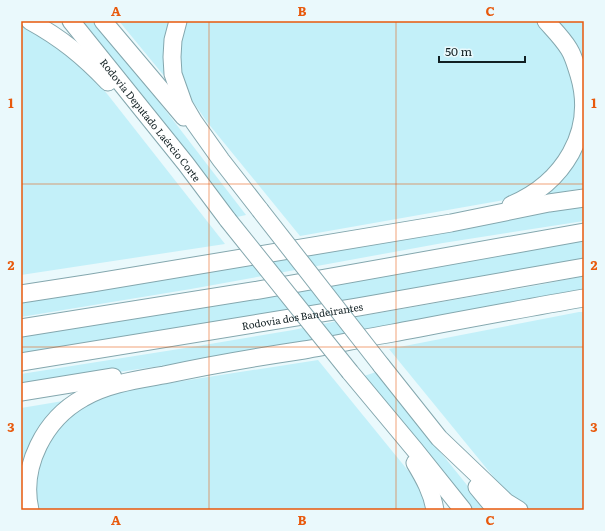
<svg xmlns="http://www.w3.org/2000/svg" width="605" height="531" font-family="Literata,serif">
<style>
.green{fill:#c3f0f9}
.lines{fill:none;stroke-linecap:round;stroke-linejoin:round}
.motorway-casing{stroke:#84a7ae;stroke-width:19}
.motorway{stroke:#fff;stroke-width:17}
.motorway-bridge-casing{stroke:#84a7ae;stroke-width:19;stroke-linecap:butt}
.motorway-bridge{stroke:#fff;stroke-width:17}
.grid{fill:none;stroke:#e8590c;stroke-width:1;stroke-opacity:0.55}
.labels{text-anchor:middle;stroke-width:3;stroke-linejoin:round;paint-order:stroke}
.street-label{font-size:10px;fill:#122023;stroke:#eaf9fc}
.neatline{fill:none;stroke:#e8590c;stroke-width:1.5}
.grid-label{font-size:13px;text-anchor:middle;font-weight:bold;fill:#e8590c}
</style>
<rect width="100%" height="100%" fill="#eaf9fc"/>
<!-- green -->
<g class="green">
<polygon points="80,21 94,21 156,98 246,215 237,217"/>
<polygon points="119,21 172,21 165,77"/>
<polygon points="184,21 537,21 556,39 577,87 575,134 550,174 510,199 300,236 207,122 189,96 177,60"/>
<polygon points="555,21 584,21 584,69"/>
<polygon points="21,22 24,23 80,62 108,95 225,244 21,275"/>
<polygon points="584,137 584,188 546,195 561,180 573,163"/>
<polygon points="584,206 584,221 443,243 191,289 21,317 21,301 438,231"/>
<polygon points="584,239 584,259 454,283 21,355 21,335"/>
<polygon points="584,276 584,292 195,361 21,386 21,374 198,346 293,330 362,316 539,285"/>
<polygon points="579,312 584,312 584,510 527,510 517,504 505,491 389,349"/>
<polygon points="318,360 410,473 422,494 427,510 37,510 34,481 45,446 67,417 100,396 131,389"/>
<polygon points="376,372 487,510 472,510 364,376"/>
<polygon points="63,401 47,419 24,510 21,510 21,408"/>
</g>
<g class="lines">
<defs>
<g id="motorway">
<path d="M30,21c31,17 53,35 78,61"/>
<path id="s1" d="M71,21l115,143 42,56"/>
<polyline points="103,21 184,117"/>
<polyline points="178,21 173,40 172,57 173,74 184,105 194,122 221,160 260,210"/>
<path d="M511,205c52,-22 85,-73 68,-130 -3,-9 -5,-18 -10,-26 -6,-10 -15,-19 -23,-28"/>
<polyline points="21,294 92,283 451,223 549,203 584,198"/>
<polyline points="21,328 259,290 584,232"/>
<path id="s2" d="M21,362l337,-55 226,-40"/>
<polyline points="381,365 439,438 506,502 519,510"/>
<polyline points="350,372 415,450 463,510"/>
<polyline points="21,392 113,377"/>
<path d="M415,463c9,15 17,29 20,47"/>
<polyline points="477,487 496,510"/>
<path d="M30,510c-10,-44 15,-91 53,-112 24,-14 53,-18 81,-23 46,-10 93,-18 140,-25 30,-5 59,-12 89,-17 64,-12 127,-24 191,-35"/>
</g>
</defs>
<!-- motorway casing -->
<use href="#motorway" class="motorway-casing"/>
<!-- motorway -->
<use href="#motorway" class="motorway"/>
<defs>
<g id="motorway-bridge">
<polyline points="260,210 381,365"/>
<polyline points="228,220 350,372"/>
</g>
</defs>
<!-- motorway-bridge casing -->
<use href="#motorway-bridge" class="motorway-bridge-casing"/>
<!-- motorway-bridge -->
<use href="#motorway-bridge" class="motorway-bridge"/>
</g>
<!-- grid -->
<path class="grid" d="M209,21v489M396,21v489M21,184h563M21,347h563"/>
<g class="labels">
<!-- street labels -->
<g class="street-label">
<text dy="4" stroke="none"><textPath href="#s1" startOffset="127">Rodovia Deputado Laércio Corte</textPath></text>
<text dy="4" stroke="none"><textPath href="#s2" startOffset="285">Rodovia dos Bandeirantes</textPath></text>
</g>
</g>
<!-- border -->
<rect width="605" height="531" fill="none" stroke="#eaf9fc" stroke-width="44"/>
<!-- scale -->
<path d="M439 56v6h86v-6" fill="none" stroke="#122023" stroke-width="2"/>
<text x="445" y="56" font-size="12" fill="#122023" stroke="#eaf9fc" stroke-width="3" paint-order="stroke">50 m</text>
<rect x="22" y="22" width="561" height="487" class="neatline"/>
<g class="grid-label">
<text x="116" y="16">A</text>
<text x="302" y="16">B</text>
<text x="490" y="16">C</text>
<text x="11" y="108">1</text>
<text x="594" y="108">1</text>
<text x="11" y="270">2</text>
<text x="594" y="270">2</text>
<text x="11" y="432">3</text>
<text x="594" y="432">3</text>
<text x="116" y="525">A</text>
<text x="302" y="525">B</text>
<text x="490" y="525">C</text>
</g>
</svg>
